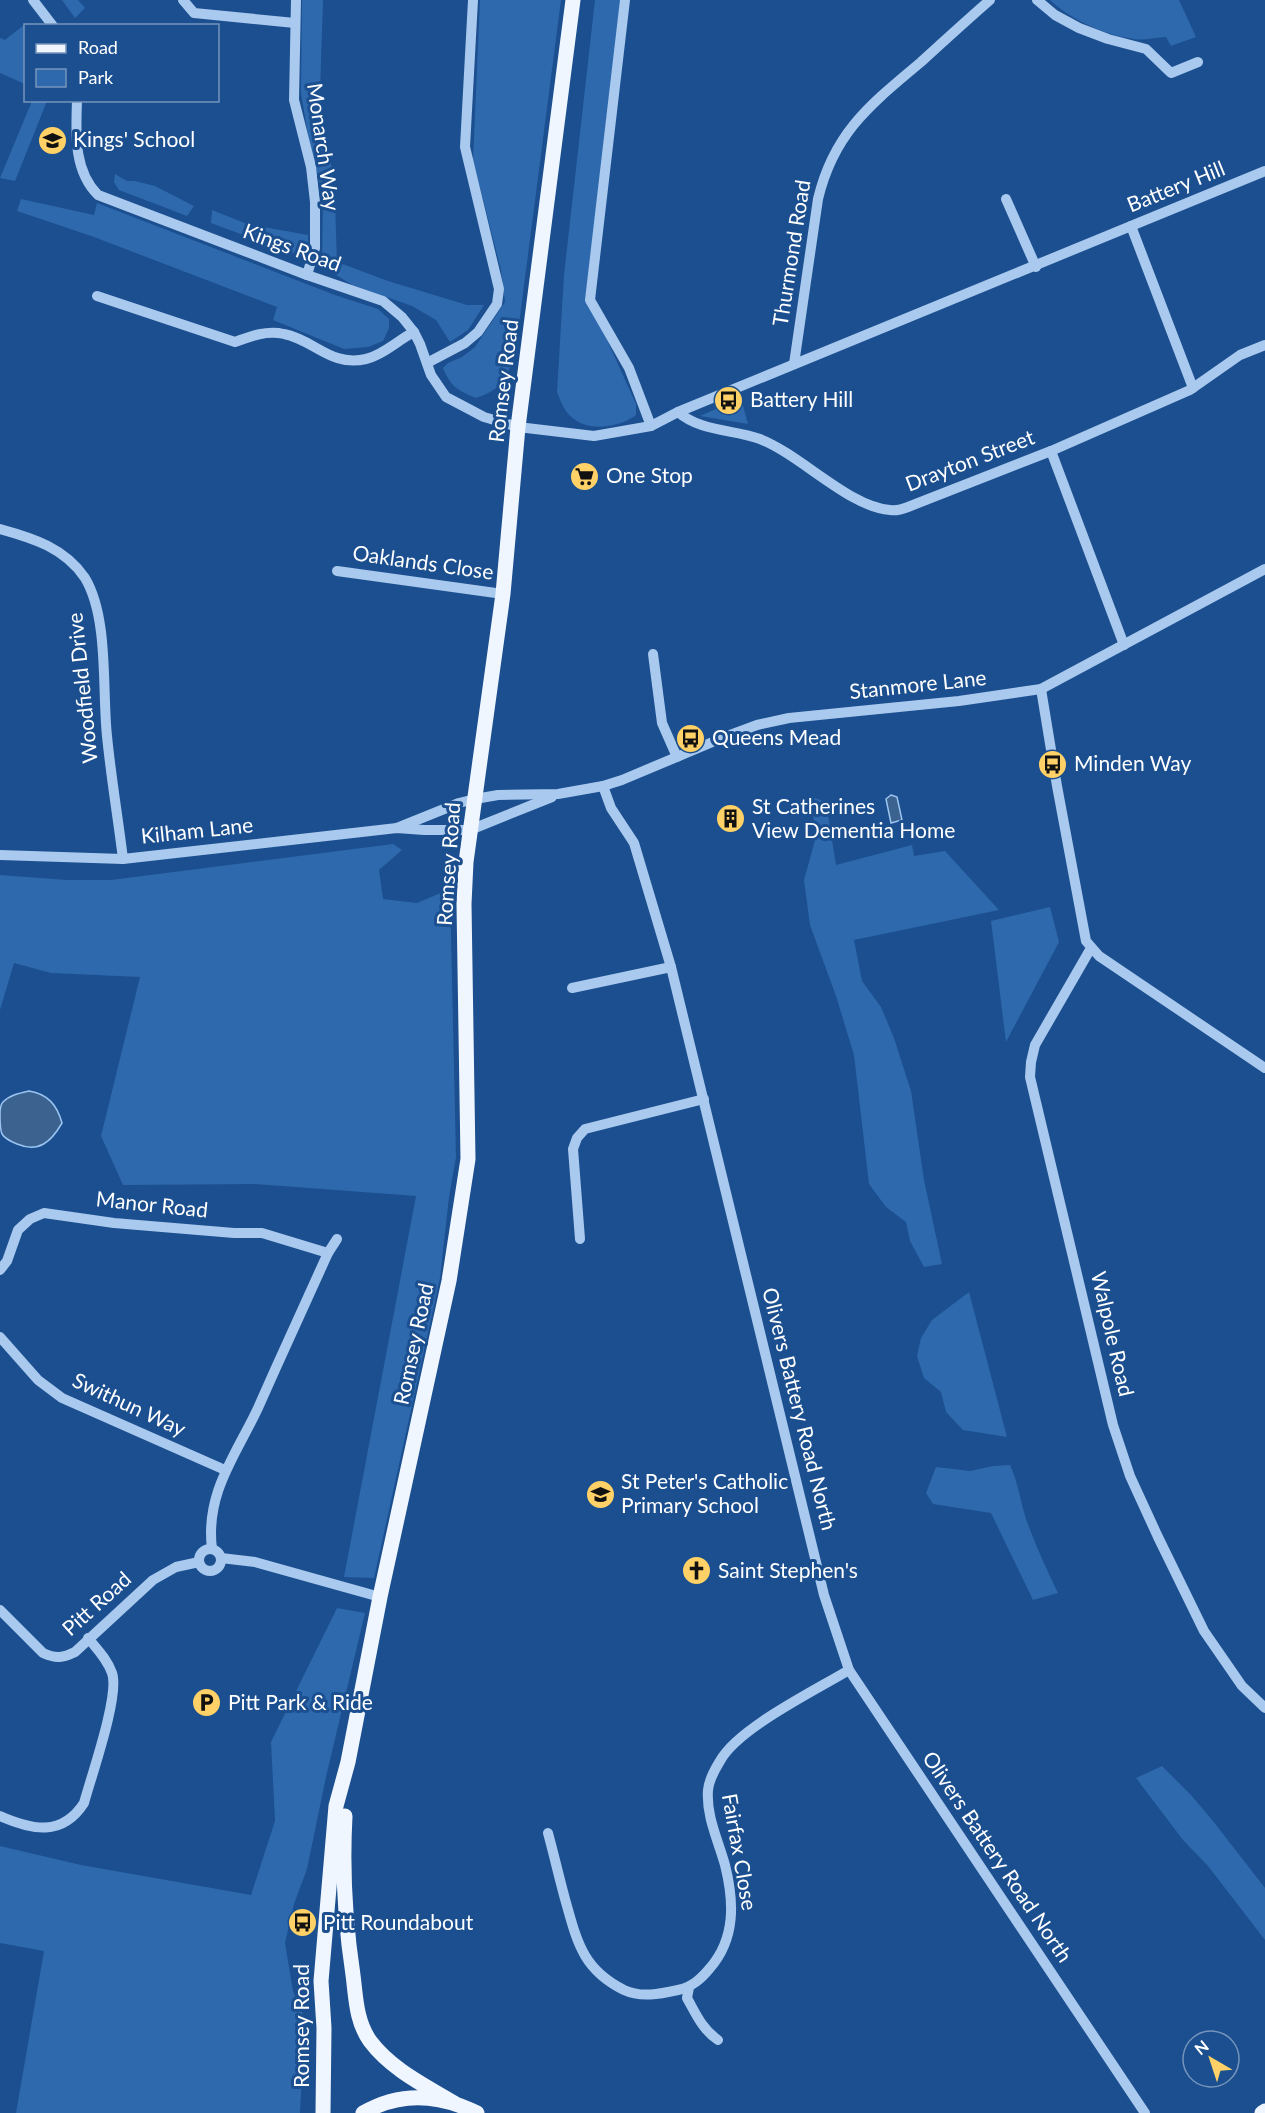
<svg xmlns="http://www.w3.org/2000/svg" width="1265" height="2113" font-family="Lato,sans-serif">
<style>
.green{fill:#2e69ad}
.water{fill:#3c6290;stroke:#9cc4f0;stroke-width:1.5}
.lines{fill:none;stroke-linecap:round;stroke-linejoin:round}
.minor{stroke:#a9c9ee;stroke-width:10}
.major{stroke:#f0f6ff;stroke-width:15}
.labels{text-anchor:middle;stroke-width:6;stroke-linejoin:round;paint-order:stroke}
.poi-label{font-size:21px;fill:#fff;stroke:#1b4f8f;text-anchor:start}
.street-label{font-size:21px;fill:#fff;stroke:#1b4f8f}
</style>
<rect width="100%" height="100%" fill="#1b4f8f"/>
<!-- green -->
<g class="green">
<polygon points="62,0 78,0 85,8 75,18"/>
<polygon points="302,0 323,0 319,124 334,174 337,262 388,281 467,305 484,305 468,330 450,342 436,320 412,306 352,285 322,266 323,195 310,147 301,93"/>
<path d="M480,0h81l-43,332c-7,32 -6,55 -42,66 -19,-8 -25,-11 -33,-30l5,-5 14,-6 13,-10 30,-45 -4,-32 -28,-110z"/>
<path d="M595,0h32l-34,309 43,95v11c-15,12 -46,17 -62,4 -10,-7 -13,-17 -17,-27l7,-117z"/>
<path d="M1050,0h129l17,37 -25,9 -5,-9c-10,0 -22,4 -32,2 -29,-4 -63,-19 -84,-39z"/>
<polygon points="25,24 32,25 26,26 25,84 0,73 0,38 5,40"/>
<polygon points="32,101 59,101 47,101 15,181 0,178"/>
<polygon points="115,174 127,181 135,181 155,186 194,206 187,216 119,190 114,182"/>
<polygon points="21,199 94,215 97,203 335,295 378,309 389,319 389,328 383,341 368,347 344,349 273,320 277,307 94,237 17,211"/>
<polygon points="212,210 247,224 308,235 308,242 300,251 292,253 211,223"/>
<polygon points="741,398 748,424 700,416"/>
<polygon points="815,798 826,802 836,865 912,845 914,856 945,851 999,910 854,940 862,981 881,1007 894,1038 911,1091 924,1180 942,1264 924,1267 910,1241 906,1222 886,1207 869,1184 854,1055 836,996 810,925 804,880 817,833 811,808"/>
<polygon points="393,844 402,850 379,870 383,899 417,903 450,889 456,1157 449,1197 440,1278 374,1578 344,1577 416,1196 255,1184 123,1185 101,1136 140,977 51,973 14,963 0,1010 0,875 67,880 111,880"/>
<polygon points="1050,907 1059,942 1006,1042 991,921"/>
<polygon points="969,1292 1007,1437 963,1430 946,1412 941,1392 924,1378 917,1356 921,1338 932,1320"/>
<path d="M1010,1465c8,17 10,35 16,54 9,25 20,49 32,74l-25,7 -42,-87 -58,-9 -7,-11 10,-26 34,4 23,-5z"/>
<polygon points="337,1608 365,1613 326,1777 307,1869 294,1904 285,1943 293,1991 305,2019 300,2113 16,2113 44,1951 0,1943 0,1846 81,1865 251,1895 275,1821 271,1742"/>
<polygon points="1162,1766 1191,1795 1213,1821 1265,1888 1265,1940 1208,1866 1183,1840 1136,1778"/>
</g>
<!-- water -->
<g class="water">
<polygon points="891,795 897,797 902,820 891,823 886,799"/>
<path d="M29,1091c19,3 28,14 33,32 -11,19 -23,30 -45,21 -5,-2 -12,-5 -15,-10 -2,-5 -2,-13 -2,-19 0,-5 0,-10 3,-13 7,-7 17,-9 26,-11z"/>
</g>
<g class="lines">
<!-- minor -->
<g class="minor">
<polyline points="33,0 53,26"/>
<polyline points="183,0 194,13 295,23"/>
<polyline points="296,0 294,100 311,167 315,202 315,248 307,275"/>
<polyline points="625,0 590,300 629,368 651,426"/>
<polyline points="1037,0 1055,15 1079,28 1108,39 1146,49 1171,73 1198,62"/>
<path d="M77,100c-1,33 -4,70 21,95l209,80 76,26 19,16 12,15 6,12 11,31 15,22 38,20 34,10 76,9 57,-10 27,-14 587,-241"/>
<polyline points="1006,199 1036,267"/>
<polyline points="1131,226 1193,388"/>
<path d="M97,296l138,46c16,-6 32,-12 49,-8 31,6 46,33 82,25 17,-4 32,-19 48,-27"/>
<polyline points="427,363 465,343 478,332 497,304 499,289 465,147 473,0"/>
<path d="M794,364l24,-165c16,-67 53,-95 103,-137 23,-21 46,-42 69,-62"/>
<path d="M678,412c23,20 54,17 82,27 41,16 89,68 130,71 6,1 13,-1 18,-3l143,-56 139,-61 50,-35 25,-10"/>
<polyline points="1051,451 1124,645"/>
<path d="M0,529c33,9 65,19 85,49 24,40 17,112 22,158 4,41 11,82 16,123"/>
<polyline points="337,571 503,594"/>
<polyline points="653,654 662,723 677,757"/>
<polyline points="1041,689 1057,786 1086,941 1099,956 1265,1068"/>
<polyline points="603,786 611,808 634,843 671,967 824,1595 849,1670 1145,2113"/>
<polyline points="397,828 459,803 475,799 498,795 558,794 603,786 622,780 722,738 757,725 789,718 959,701 1041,689 1265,569"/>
<polyline points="0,855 123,859 397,828 424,830 470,830 552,797"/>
<polyline points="1091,948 1035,1045 1031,1062 1030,1077 1113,1425 1130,1476 1158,1537 1204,1631 1242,1686 1265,1708"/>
<polyline points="572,988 671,967"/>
<polyline points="580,1239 573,1149 577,1138 585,1129 704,1099"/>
<polyline points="0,1270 7,1261 18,1230 30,1219 44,1213 114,1223 234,1233 262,1233 328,1253"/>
<polyline points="0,1337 38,1380 62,1398 225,1470"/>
<circle cx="210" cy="1560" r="11"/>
<path d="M212,1549c-7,-56 24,-94 46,-141 23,-52 47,-104 70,-155l9,-14"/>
<polyline points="221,1558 255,1562 380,1597"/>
<path d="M0,1610l43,43c13,6 20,5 32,-1l78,-72 23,-13 23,-5"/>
<path d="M0,1816c32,14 62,21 84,-13 7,-26 36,-108 28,-130 -5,-14 -15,-24 -24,-35"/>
<path d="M548,1833c6,22 11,44 17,66 12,42 17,70 59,91 17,8 36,4 54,0 14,-3 23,-11 32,-22 26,-30 24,-67 15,-103 -7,-25 -19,-49 -17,-75 1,-10 7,-21 12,-29 18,-33 96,-71 129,-91"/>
<path d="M689,1987l-2,11c9,16 15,31 31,42"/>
</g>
<!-- major -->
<g class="major">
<path d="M345,1816c-3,54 0,106 8,159 3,23 3,46 17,66 21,28 54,44 84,62"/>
<polyline points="323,2113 324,2028 321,1981 336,1806 348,1762 380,1597 449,1281 468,1159 464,904 466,862 503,594 518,427 573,0"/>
<path d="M363,2113c38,-22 76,-19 114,0"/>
<polyline points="1262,2113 1265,2111"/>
</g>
</g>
<!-- icons -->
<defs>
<symbol id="school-disc" viewBox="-11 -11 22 22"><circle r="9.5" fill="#ffd166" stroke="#1b4f8f"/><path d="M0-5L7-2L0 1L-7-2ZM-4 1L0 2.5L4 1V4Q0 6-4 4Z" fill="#111"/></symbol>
<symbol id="bus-disc" viewBox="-11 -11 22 22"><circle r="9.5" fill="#ffd166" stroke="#1b4f8f"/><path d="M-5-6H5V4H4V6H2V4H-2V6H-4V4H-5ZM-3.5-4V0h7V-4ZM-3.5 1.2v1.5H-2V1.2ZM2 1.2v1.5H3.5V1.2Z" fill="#111"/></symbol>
<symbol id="supermarket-disc" viewBox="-11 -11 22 22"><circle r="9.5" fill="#ffd166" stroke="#1b4f8f"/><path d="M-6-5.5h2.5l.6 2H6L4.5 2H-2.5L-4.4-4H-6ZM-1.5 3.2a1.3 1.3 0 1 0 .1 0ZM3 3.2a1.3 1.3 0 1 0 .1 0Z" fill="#111"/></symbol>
<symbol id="building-disc" viewBox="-11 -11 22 22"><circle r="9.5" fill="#ffd166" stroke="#1b4f8f"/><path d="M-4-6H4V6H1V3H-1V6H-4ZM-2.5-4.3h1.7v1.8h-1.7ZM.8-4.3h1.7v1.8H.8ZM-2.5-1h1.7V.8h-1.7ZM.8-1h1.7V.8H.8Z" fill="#111"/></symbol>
<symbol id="church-disc" viewBox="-11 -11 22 22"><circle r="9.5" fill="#ffd166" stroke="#1b4f8f"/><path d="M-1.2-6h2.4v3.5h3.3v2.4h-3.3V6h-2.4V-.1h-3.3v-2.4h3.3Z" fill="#111"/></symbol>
<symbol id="parking-disc" viewBox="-11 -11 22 22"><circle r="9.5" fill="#ffd166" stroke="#1b4f8f"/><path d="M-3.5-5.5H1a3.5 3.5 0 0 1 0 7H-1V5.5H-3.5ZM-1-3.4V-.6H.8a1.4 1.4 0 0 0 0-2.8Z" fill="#111"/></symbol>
</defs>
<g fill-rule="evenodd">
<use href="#school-disc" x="36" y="124" width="33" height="33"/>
<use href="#bus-disc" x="712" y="384" width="33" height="33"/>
<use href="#supermarket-disc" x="568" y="460" width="33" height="33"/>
<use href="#bus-disc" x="674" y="722" width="33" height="33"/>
<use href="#bus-disc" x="1036" y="748" width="33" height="33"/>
<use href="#building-disc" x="714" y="802" width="33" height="33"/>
<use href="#school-disc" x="584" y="1478" width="33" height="33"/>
<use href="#church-disc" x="680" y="1554" width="33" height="33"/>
<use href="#parking-disc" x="190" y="1686" width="33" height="33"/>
<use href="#bus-disc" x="286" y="1906" width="33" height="33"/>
</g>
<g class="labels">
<!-- poi labels -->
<g class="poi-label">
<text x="73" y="147">Kings' School</text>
<text x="750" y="407">Battery Hill</text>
<text x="606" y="483">One Stop</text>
<text x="712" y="745">Queens Mead</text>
<text x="1074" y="771">Minden Way</text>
<text x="752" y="814">St Catherines<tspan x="752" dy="24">View Dementia Home</tspan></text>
<text x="621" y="1489">St Peter's Catholic<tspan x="621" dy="24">Primary School</tspan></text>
<text x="718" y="1578">Saint Stephen's</text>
<text x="228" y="1710">Pitt Park &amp; Ride</text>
<text x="323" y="1930">Pitt Roundabout</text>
</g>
<!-- street labels -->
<g class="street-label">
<text transform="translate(323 147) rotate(82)" y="7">Monarch Way</text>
<text transform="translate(1176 187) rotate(-22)" y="7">Battery Hill</text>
<text transform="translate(292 248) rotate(20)" y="7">Kings Road</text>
<text transform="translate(792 253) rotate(-81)" y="7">Thurmond Road</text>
<text transform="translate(504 381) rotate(-83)" y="7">Romsey Road</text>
<text transform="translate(970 461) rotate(-21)" y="7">Drayton Street</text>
<text transform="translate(423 563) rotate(8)" y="7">Oaklands Close</text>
<text transform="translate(918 685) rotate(-6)" y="7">Stanmore Lane</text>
<text transform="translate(83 688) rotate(-96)" y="7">Woodfield Drive</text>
<text transform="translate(197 831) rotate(-6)" y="7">Kilham Lane</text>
<text transform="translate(449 864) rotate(-86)" y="7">Romsey Road</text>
<text transform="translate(152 1205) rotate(6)" y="7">Manor Road</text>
<text transform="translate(1112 1334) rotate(77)" y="7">Walpole Road</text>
<text transform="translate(414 1344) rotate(-78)" y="7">Romsey Road</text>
<text transform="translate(129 1405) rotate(25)" y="7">Swithun Way</text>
<text transform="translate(799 1409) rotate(76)" y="7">Olivers Battery Road North</text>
<text transform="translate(97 1604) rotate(-42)" y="7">Pitt Road</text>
<text transform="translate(739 1852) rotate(80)" y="7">Fairfax Close</text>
<text transform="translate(997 1857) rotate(56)" y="7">Olivers Battery Road North</text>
<text transform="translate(302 2026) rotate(-90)" y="7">Romsey Road</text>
</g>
</g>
<!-- legend -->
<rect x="24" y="24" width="195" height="78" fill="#1b4f8f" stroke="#7695bc" stroke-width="1.5"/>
<rect x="36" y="44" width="30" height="9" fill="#f0f6ff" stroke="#7695bc" stroke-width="1.5"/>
<text x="78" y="54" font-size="18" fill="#ffffff">Road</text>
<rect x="36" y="69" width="30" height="18" fill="#2e69ad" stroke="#7695bc" stroke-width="1.5"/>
<text x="78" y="84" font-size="18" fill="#ffffff">Park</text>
<!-- north arrow -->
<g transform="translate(1211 2059) rotate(321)"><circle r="28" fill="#1b4f8f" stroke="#7695bc" stroke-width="1.5"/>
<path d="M0-4.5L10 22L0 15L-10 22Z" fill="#ffd166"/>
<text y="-9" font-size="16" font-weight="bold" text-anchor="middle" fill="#ffffff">N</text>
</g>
</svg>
